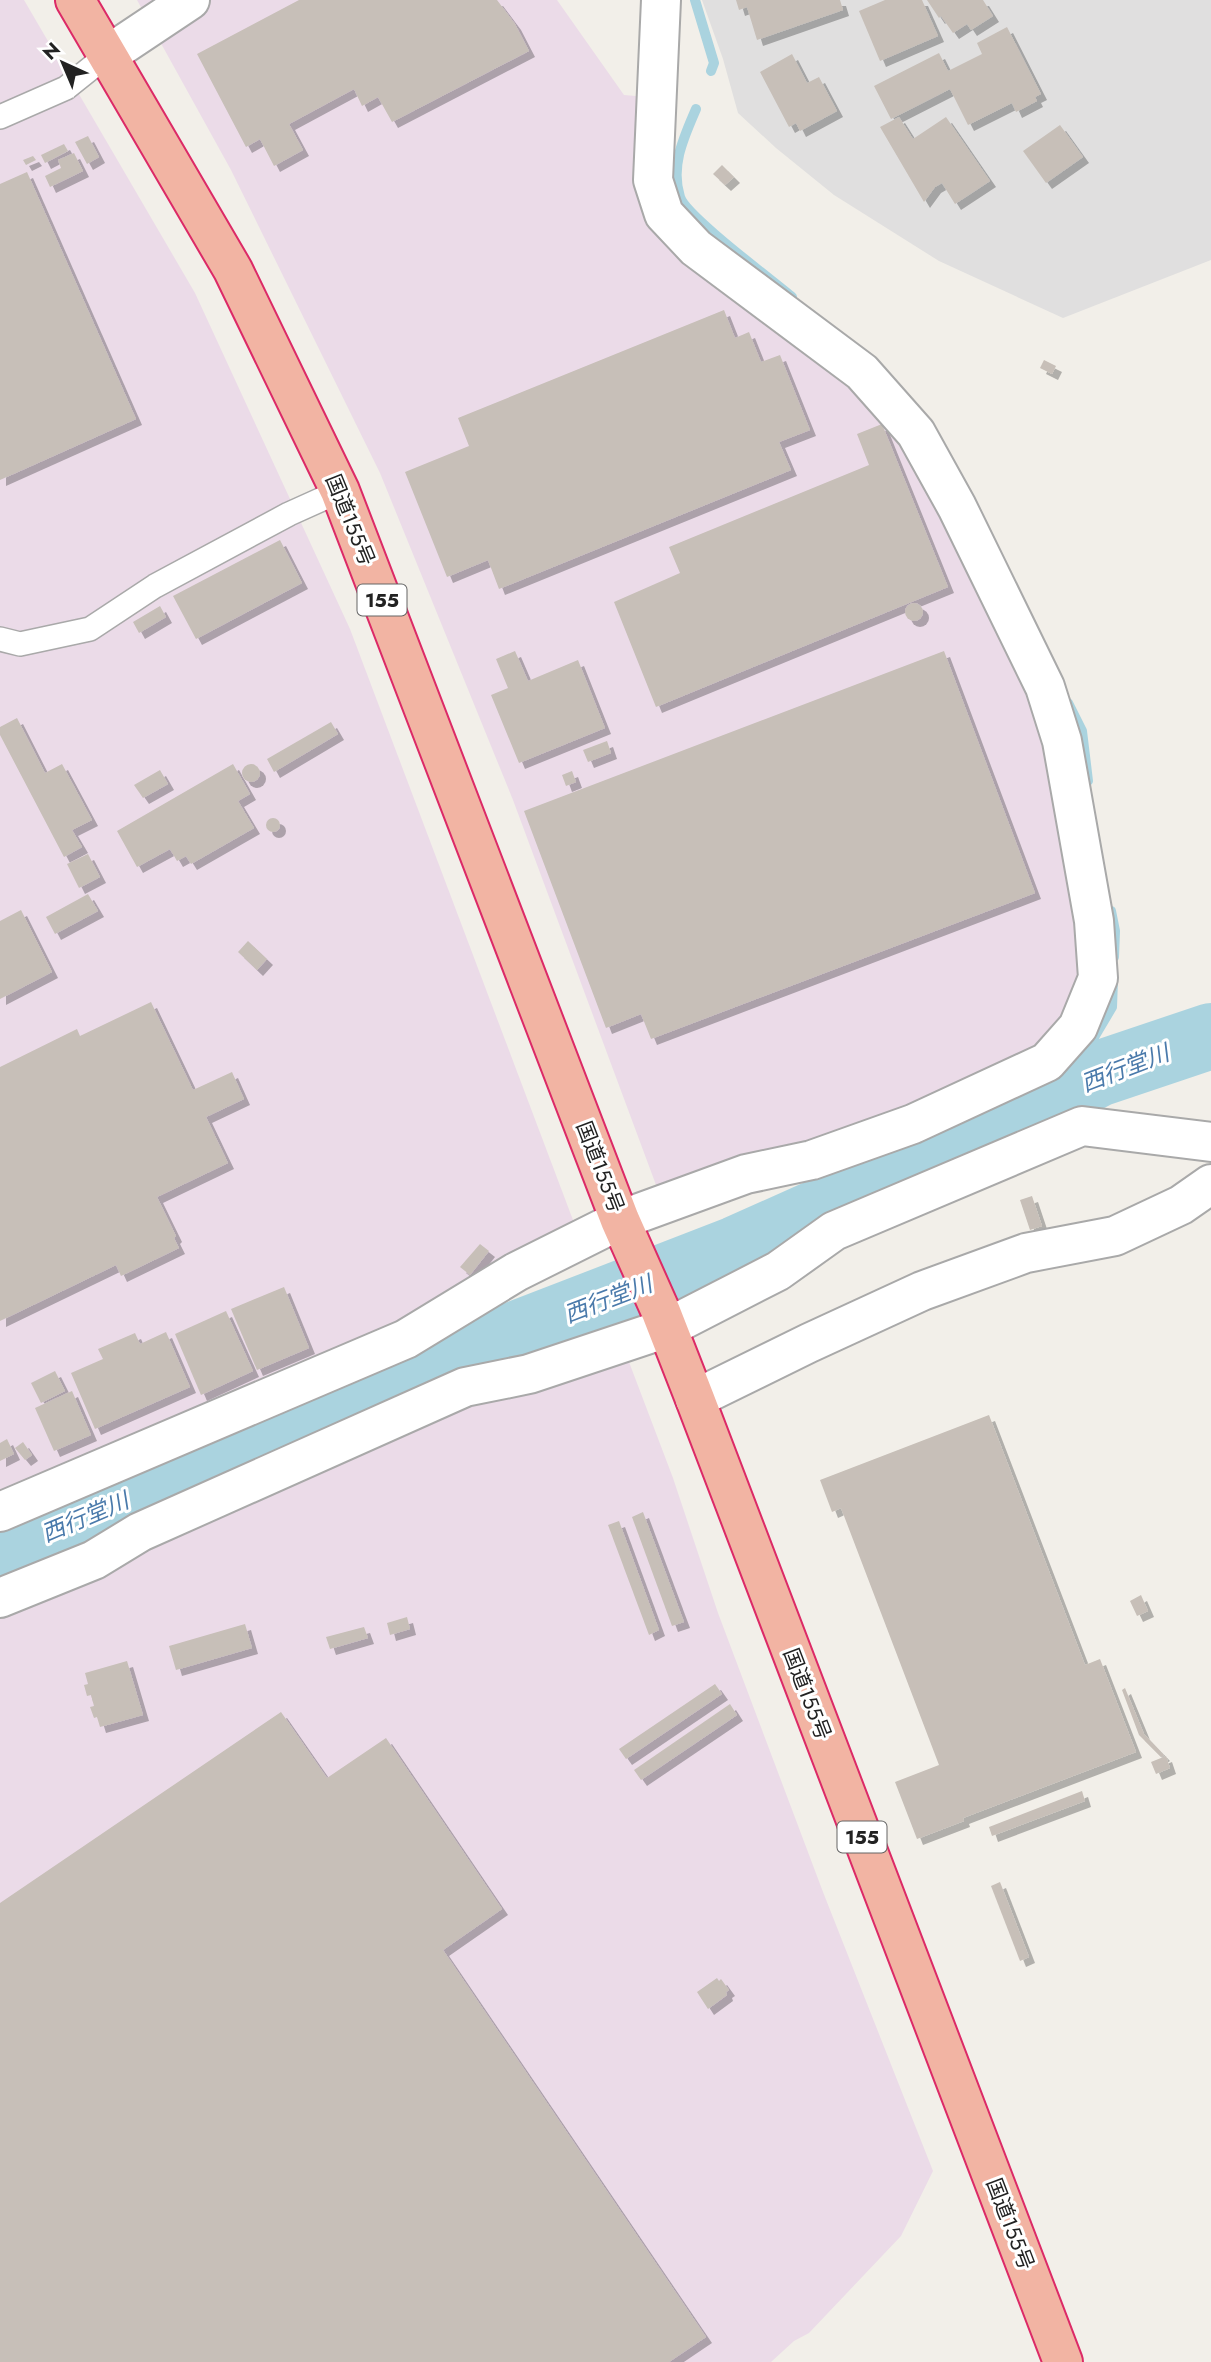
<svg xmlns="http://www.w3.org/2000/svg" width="1211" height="2362" font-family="Jost,'Noto Sans JP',sans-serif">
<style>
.residential{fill:#e0dfdf}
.industrial{fill:#ebdbe8}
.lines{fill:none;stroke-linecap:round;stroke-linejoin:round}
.stream{stroke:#aad3df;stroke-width:10}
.river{stroke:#aad3df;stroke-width:66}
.building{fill:#c7bfb8;filter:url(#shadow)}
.service-casing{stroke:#a9a9a9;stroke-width:26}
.minor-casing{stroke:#a9a9a9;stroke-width:42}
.trunk-casing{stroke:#dc2a67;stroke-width:42}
.service{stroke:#fff;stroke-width:23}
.minor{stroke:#fff;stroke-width:38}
.trunk{stroke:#f2b4a3;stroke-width:38}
.labels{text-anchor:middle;stroke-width:6;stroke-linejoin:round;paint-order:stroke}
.shield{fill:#fff;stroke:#646464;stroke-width:2}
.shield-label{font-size:19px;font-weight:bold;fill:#222}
.street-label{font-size:21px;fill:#222;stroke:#fff}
.water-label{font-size:23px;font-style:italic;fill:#4a7aab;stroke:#fff}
</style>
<defs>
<filter id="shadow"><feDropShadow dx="6" dy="6" stdDeviation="0" flood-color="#0004"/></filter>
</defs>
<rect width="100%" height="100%" fill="#f2efe9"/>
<!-- residential -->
<polygon class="residential" points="702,0 1211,0 1211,260 1063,318 939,261 834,195 776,148 738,113 723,59"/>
<!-- industrial -->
<g class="industrial">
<polygon points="0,0 24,0 195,293 350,629 576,1228 500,1276 0,1506"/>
<polygon points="137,0 557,0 624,95 647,97 647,187 894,420 1054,742 1089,973 1039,1058 910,1119 659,1193 513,800 380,473 231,170"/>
<polygon points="623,1359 629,1362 673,1478 718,1613 823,1892 933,2171 901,2236 809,2333 794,2341 771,2362 0,2362 0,1610 149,1540 493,1393"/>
</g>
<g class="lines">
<!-- stream -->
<g class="stream">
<polyline points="695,0 714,63 711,71"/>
<path d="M696,109c-12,28 -26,57 -16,88 6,19 92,83 112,100"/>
<polyline points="1068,703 1082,731 1088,781"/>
<polyline points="1111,911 1115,931 1114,957"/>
<polyline points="1061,1093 1112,1007 1113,980"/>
</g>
<!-- river -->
<polyline class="river" points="0,1554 161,1481 326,1415 457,1357 736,1249 924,1165 1098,1074 1211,1036"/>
</g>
<!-- building -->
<g class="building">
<polygon points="299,0 497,0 515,24 529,51 392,122 378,97 362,106 354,89 289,124 303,150 274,166 260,139 246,147 197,54"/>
<polygon points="736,0 840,0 843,10 757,40 747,7 739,10"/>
<polygon points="885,0 922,0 938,36 880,61 859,11"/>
<polygon points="927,0 983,0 993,16 971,30 967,24 953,33 941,16 939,18"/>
<polygon points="1007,27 1041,94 1035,97 1037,101 1016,112 1012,103 968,125 950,89 891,119 874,86 939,53 948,71 982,54 977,43"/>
<polygon points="792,54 807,83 819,77 837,111 800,131 796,123 789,127 760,72"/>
<polygon points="899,117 913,139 946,117 990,181 955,204 942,183 935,187 924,202 880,127"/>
<polygon points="1060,125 1083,157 1046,183 1023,151"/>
<polygon points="88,136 99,157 87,164 75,142"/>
<polygon points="64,144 68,151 45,163 41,155"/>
<polygon points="74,153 83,171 50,187 45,176 61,168 58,160"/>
<polygon points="33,156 36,160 26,165 23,160"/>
<polygon points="722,165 734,177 725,185 713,174"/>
<polygon points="27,172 136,419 0,480 0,184"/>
<polygon points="724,310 735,338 749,332 761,362 780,355 810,430 779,442 791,470 499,589 488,560 447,577 405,472 469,446 458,418"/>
<polygon points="1044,360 1056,366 1052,374 1040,368"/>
<polygon points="882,424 948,587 656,707 614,602 680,573 669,547 869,465 857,434"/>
<polygon points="280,540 302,583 196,639 173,596"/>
<circle cx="914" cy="612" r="9"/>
<polygon points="160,606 166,617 139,633 133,622"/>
<polygon points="515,651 528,681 578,660 605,728 519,763 491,695 508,688 496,659"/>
<polygon points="944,651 1035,893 651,1039 641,1014 606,1028 524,811"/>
<polygon points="17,718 45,773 62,764 92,820 72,830 82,847 64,857 0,735 0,727"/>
<polygon points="331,722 338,734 274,772 267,759"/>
<polygon points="607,741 611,753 588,762 583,750"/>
<circle cx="251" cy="773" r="9"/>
<polygon points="233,764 250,794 238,801 254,828 191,864 186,856 177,861 170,849 137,867 117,831"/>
<polygon points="160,770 168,784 143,798 134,785"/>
<polygon points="572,771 576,782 566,786 562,775"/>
<circle cx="273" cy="825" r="7"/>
<polygon points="88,854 100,877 79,888 67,864"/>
<polygon points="88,894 98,911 55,934 46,917"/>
<polygon points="21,910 52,972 0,999 0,921"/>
<polygon points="248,941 267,959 257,970 238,952"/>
<polygon points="151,1002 193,1090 232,1072 244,1099 206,1117 228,1163 157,1197 176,1236 174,1238 179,1248 121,1276 116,1265 0,1321 0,1067 77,1029 80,1036"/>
<polygon points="1032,1196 1042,1226 1030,1230 1020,1200"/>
<polygon points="480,1244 489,1251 470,1275 460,1267"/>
<polygon points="284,1287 309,1348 257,1370 231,1309"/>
<polygon points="226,1311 253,1371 201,1395 175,1334"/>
<polygon points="166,1332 190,1387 95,1429 71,1373 103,1359 98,1349 135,1333 140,1344"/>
<polygon points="55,1371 65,1391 41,1403 31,1383"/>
<polygon points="72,1391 91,1435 54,1451 35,1408"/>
<polygon points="989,1415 1085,1665 1100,1659 1136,1752 963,1818 964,1821 917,1839 895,1782 939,1765 841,1508 832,1512 820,1480"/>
<polygon points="7,1439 14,1454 0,1461 0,1443"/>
<polygon points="23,1442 32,1455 25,1460 15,1448"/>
<polygon points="643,1512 684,1622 672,1626 632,1517"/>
<polygon points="619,1521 659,1630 649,1635 608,1525"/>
<polygon points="1141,1595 1148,1611 1137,1616 1130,1601"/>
<polygon points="407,1617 410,1629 390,1635 387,1623"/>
<polygon points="245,1624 252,1648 176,1670 169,1646"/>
<polygon points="364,1627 368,1638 330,1649 326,1637"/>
<polygon points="127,1661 143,1715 100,1727 97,1717 94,1718 90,1707 94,1706 91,1695 87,1696 84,1685 88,1684 85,1673"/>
<polygon points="715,1684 722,1694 626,1759 619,1749"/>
<polygon points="1125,1688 1144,1734 1164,1755 1161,1757 1139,1735 1122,1690"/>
<polygon points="730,1704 737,1715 641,1780 634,1770"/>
<polygon points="281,1712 327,1778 386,1738 502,1909 443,1950 706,2337 669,2362 0,2362 0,1903"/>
<polygon points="1166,1756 1170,1768 1156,1774 1151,1762"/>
<polygon points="1082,1791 1085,1801 992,1836 989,1827"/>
<polygon points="1000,1882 1029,1957 1020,1961 991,1886"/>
<polygon points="717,1978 719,1981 721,1979 729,1990 726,1992 727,1995 708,2009 697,1992"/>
</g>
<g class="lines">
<defs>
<g id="service">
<polyline points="0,117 66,88 106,56"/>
<polyline points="0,639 20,644 90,629 155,586 289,514 340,491"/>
</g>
<g id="minor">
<polyline points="106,56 190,0"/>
<polyline points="695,1399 809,1343 922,1291 1026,1253 1115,1236 1181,1205 1211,1184"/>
<polyline points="0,1512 406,1339 516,1272 620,1220 746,1174 812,1160 913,1124 1047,1062 1078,1027 1098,978 1094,921 1062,741 1045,687 957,507 916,433 862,372 696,248 664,214 653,180 661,0"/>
<polyline points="0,1598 94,1560 140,1532 465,1387 529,1374 667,1328 778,1271 834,1231 1082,1126 1211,1142"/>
</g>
<polyline id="trunk" points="75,0 233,270 340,491 620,1220 661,1312 695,1399 1063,2362"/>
</defs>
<!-- service casing -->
<use href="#service" class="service-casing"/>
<!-- minor casing -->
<use href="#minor" class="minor-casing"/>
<!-- trunk casing -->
<use href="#trunk" class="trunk-casing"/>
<!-- service -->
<use href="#service" class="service"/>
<!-- minor -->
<use href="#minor" class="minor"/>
<!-- trunk -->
<use href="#trunk" class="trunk"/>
</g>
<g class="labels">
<!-- shield labels -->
<g class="shield">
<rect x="357.5" y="584.5" width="49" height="31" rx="5"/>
<rect x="837.5" y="1821.5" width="49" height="31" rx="5"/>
</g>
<g class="shield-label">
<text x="382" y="607">155</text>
<text x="862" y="1844">155</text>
</g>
<!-- street labels -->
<g class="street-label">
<text transform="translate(350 520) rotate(68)" y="7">国道155号</text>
<text transform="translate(600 1167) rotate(69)" y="7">国道155号</text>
<text transform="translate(807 1694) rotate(69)" y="7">国道155号</text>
<text transform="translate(1010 2224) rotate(69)" y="7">国道155号</text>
</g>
<!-- water labels -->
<g class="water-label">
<text transform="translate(1125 1068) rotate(-21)" y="8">西行堂川</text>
<text transform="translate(608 1299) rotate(-21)" y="8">西行堂川</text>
<text transform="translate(85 1517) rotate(-23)" y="8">西行堂川</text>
</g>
</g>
<!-- north arrow -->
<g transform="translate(63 63) rotate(316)" stroke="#ffffff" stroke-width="5" paint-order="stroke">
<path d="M0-5L12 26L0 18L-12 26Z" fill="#222222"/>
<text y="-10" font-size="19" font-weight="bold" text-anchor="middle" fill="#222222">N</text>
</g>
</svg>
